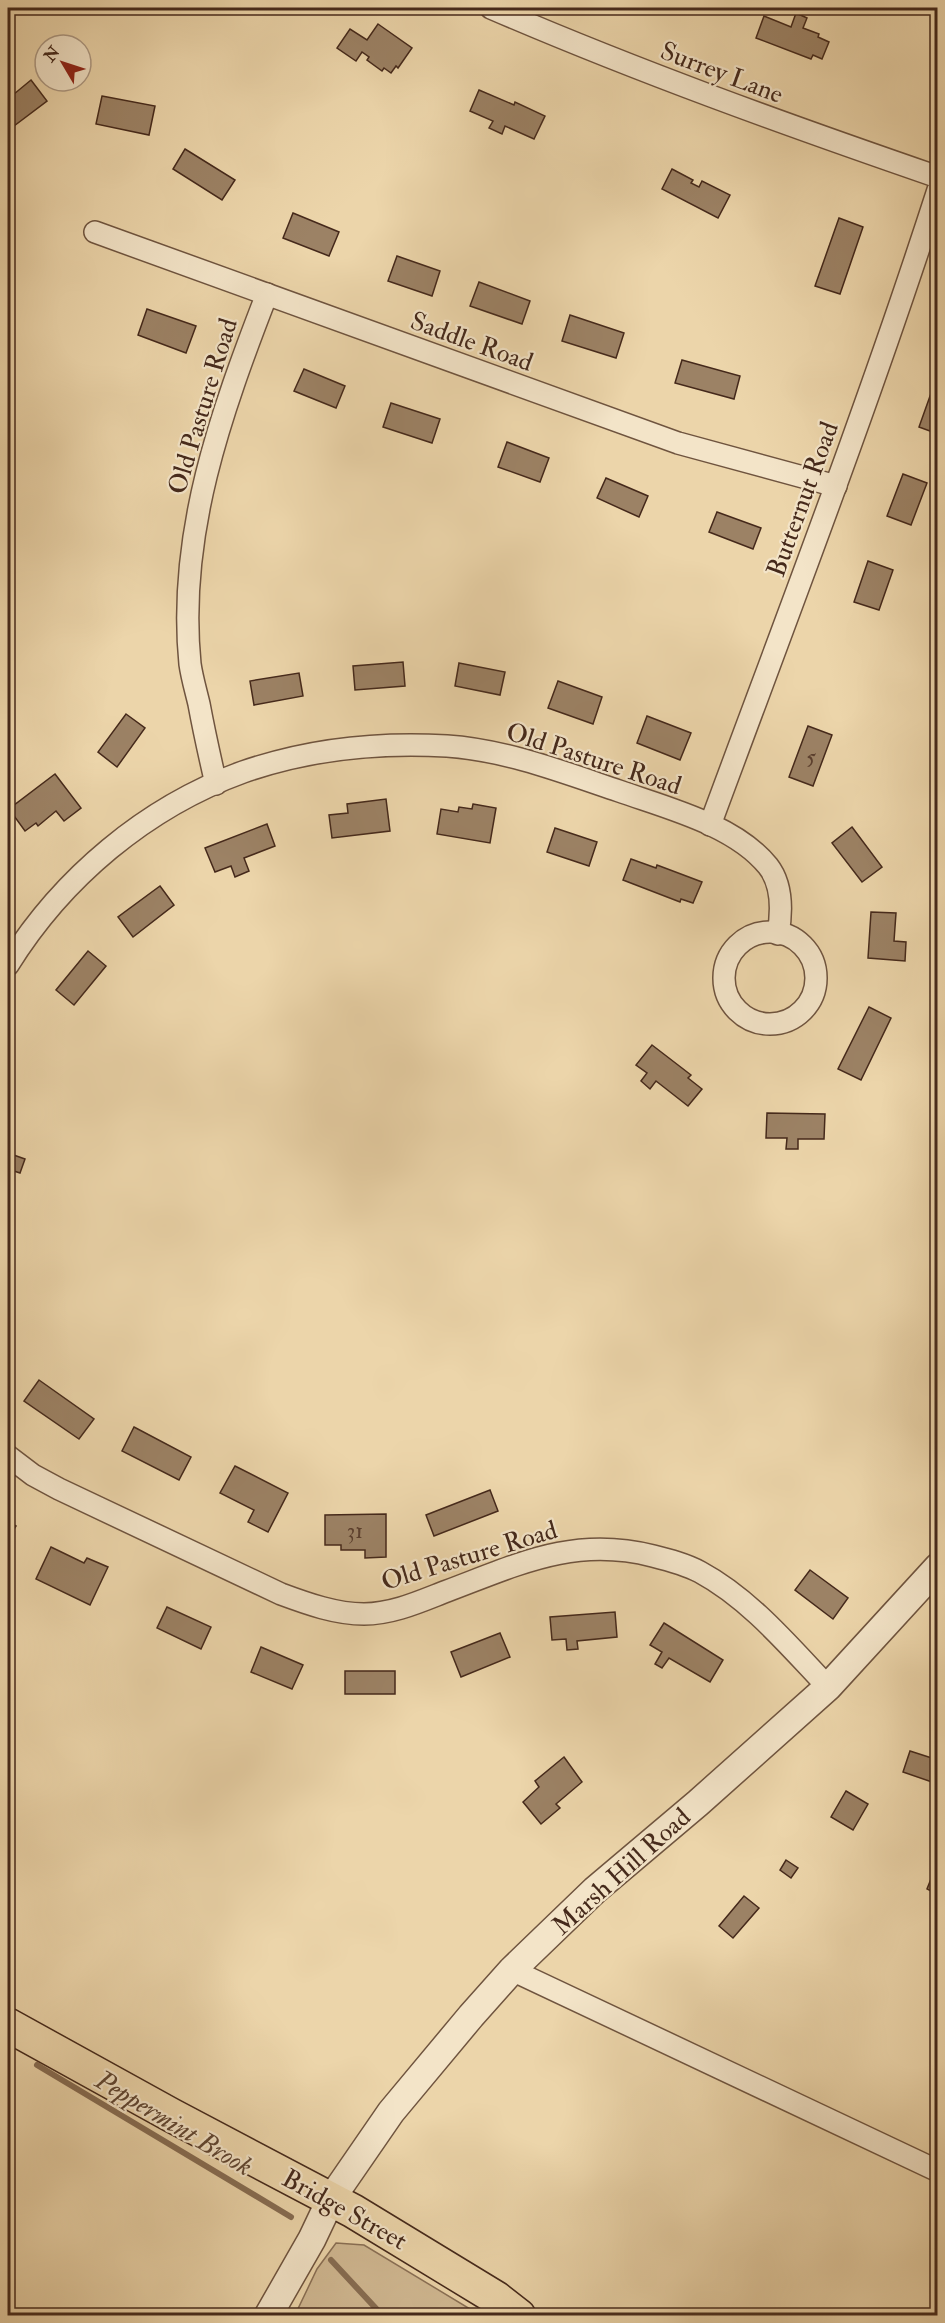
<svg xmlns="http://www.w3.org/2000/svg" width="945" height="2323" font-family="'IM FELL Double Pica',serif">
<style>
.green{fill:#d0b892;stroke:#8a7056;stroke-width:1.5}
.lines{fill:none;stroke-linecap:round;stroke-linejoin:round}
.stream{stroke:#876d53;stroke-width:6}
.building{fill:#9c8265;stroke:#45291b;stroke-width:1.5}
.minor-casing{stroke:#6f543f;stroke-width:24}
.tertiary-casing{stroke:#6f543f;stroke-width:30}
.primary-casing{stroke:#45291b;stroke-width:36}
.minor{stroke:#f3e4c8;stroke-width:21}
.tertiary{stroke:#f3e4c8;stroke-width:27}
.primary{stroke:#ecd5aa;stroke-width:33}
.labels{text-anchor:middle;stroke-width:4.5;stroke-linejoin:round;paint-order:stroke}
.number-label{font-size:22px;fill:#5b3f2e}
.street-label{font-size:26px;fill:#45291b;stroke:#f3e4c8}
.water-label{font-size:27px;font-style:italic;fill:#604632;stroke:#f3e4c8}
</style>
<rect width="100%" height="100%" fill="#ecd5aa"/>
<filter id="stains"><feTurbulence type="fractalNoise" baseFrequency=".00333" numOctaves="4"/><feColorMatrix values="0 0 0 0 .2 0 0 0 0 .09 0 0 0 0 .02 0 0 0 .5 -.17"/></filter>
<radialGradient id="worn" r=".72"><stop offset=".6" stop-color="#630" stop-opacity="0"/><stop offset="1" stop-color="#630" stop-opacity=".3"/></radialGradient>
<!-- green -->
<polygon class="green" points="336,2243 364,2245 480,2315 295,2315 317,2269"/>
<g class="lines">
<!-- stream -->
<g class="stream">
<polyline points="37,2065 291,2217"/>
<polyline points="331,2260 383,2316"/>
</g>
</g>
<!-- building -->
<g class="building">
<polygon points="796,13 807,18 803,28 819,34 818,37 829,42 822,59 813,55 811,59 756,38 764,16 791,27"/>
<polygon points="378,24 412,48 398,68 396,66 391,73 384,68 382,71 367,60 369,57 362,52 356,61 337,48 350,29 367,40"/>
<polygon points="31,80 47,101 10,129 8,126 8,99"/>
<polygon points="479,90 514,105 515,102 545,116 534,139 505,126 502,134 489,128 493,121 470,111"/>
<polygon points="102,96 155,106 149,135 96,124"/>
<polygon points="185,149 235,180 222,200 173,169"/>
<polygon points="672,169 693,180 691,183 699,187 702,181 730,195 718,218 662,189"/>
<polygon points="293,213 339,232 329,256 283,238"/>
<polygon points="839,218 863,227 840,294 815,286"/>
<polygon points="397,256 440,271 432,296 388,281"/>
<polygon points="479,282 530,301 522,324 470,306"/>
<polygon points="147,309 196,326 186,353 138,335"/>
<polygon points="570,315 624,333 616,358 562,341"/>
<polygon points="682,360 740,376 734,399 675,383"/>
<polygon points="304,369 345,386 336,408 294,391"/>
<polygon points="934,385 938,386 938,434 919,427"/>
<polygon points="391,403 440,419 432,443 383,427"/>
<polygon points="507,442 549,458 540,482 498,467"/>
<polygon points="903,474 927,483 911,525 887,516"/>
<polygon points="606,478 648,496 639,517 597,498"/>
<polygon points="717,512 761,528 753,549 709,532"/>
<polygon points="868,561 893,570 879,610 854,602"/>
<polygon points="403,662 405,686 355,690 353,666"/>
<polygon points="459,663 505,672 500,695 455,686"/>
<polygon points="299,673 303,696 254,705 250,681"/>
<polygon points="558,681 602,697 593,724 548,708"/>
<polygon points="126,714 145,728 117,767 98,752"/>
<polygon points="647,716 691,733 680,760 637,743"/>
<polygon points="808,726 832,735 813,786 789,777"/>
<polygon points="55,774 81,808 64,821 56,811 38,826 36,823 25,831 9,809"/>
<polygon points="386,799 390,831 332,838 329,815 348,813 347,804"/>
<polygon points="473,804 496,808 490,843 437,834 441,809 458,812 459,807 472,809"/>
<polygon points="267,824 275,846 244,858 249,871 235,877 231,866 215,872 205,848"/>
<polygon points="852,827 882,867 862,882 832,843"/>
<polygon points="555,828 597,842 589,866 547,852"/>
<polygon points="631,859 656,868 657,865 702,882 693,903 681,899 680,902 623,880"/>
<polygon points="160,886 174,905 133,937 118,917"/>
<polygon points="871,912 896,913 894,941 906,942 905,961 868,958"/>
<polygon points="88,951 106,966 74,1005 56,990"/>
<polygon points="869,1007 891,1018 861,1080 838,1069"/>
<polygon points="652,1045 691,1075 688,1078 702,1089 688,1106 656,1081 650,1089 641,1081 647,1073 636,1065"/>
<polygon points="767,1113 825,1114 824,1139 798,1139 798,1149 786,1149 787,1138 766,1138"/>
<polygon points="8,1153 25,1159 20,1173 11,1170 8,1180"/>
<polygon points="39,1380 94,1419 79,1439 24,1401"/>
<polygon points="134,1427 191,1457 179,1480 122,1451"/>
<polygon points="235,1466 288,1493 268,1532 248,1522 254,1510 220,1493"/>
<polygon points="490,1490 498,1511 434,1536 426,1515"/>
<polygon points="386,1514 386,1557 365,1558 365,1550 341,1550 341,1545 325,1545 325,1515"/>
<polygon points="8,1521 16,1526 8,1539"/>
<polygon points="51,1547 84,1563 87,1558 108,1567 90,1605 36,1579"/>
<polygon points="810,1570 848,1598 833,1619 795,1590"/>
<polygon points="167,1607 211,1627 201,1649 157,1628"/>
<polygon points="615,1612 617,1637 577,1641 578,1649 567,1650 566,1639 552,1640 550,1617"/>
<polygon points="664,1623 723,1660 710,1682 669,1658 662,1668 655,1664 662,1652 650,1645"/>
<polygon points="500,1633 510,1657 461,1677 451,1652"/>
<polygon points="261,1647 303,1665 292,1689 251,1672"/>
<rect x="345" y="1671" width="50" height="23"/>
<polygon points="910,1751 938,1760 932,1782 903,1772"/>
<polygon points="564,1757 582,1782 556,1804 560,1808 541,1824 523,1802 539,1787 535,1781"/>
<polygon points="846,1791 868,1804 853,1830 831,1817"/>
<polygon points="786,1860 798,1868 791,1878 780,1870"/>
<polygon points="931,1879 938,1882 937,1894 927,1889"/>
<polygon points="744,1896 759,1908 733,1938 719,1926"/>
</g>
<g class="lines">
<defs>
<g id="minor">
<path d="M491,8c146,63 296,117 447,169"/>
<polyline points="95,232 678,443 836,486"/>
<path d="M216,784c-6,-26 -12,-53 -17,-80 -3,-13 -7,-26 -9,-40 -13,-130 31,-251 77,-370"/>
<path d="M710,825c78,-211 159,-421 228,-635"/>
<circle cx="770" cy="978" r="46"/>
<path d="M8,965c54,-87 138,-158 235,-193 66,-23 135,-30 204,-26 59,4 116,26 172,45 48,17 116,34 149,75 15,19 14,45 10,68"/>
<path d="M8,1456l25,19 26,14 222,105c27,10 55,20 83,20 29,0 57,-13 83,-23 72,-27 127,-55 206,-35 16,4 32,8 47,16 50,27 89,74 128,115"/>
<polyline points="512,1970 938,2171"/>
</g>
<polyline id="tertiary" points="268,2316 312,2239 331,2199 391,2112 471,2016 512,1970 595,1890 698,1803 828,1687 938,1567"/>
<polyline id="primary" points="8,2025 171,2115 353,2211 496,2298 519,2316"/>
</defs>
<!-- minor casing -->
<use href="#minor" class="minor-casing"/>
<!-- tertiary casing -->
<use href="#tertiary" class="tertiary-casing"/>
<!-- primary casing -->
<use href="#primary" class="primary-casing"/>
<!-- minor -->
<use href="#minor" class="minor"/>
<!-- tertiary -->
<use href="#tertiary" class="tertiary"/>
<!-- primary -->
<use href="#primary" class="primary"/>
</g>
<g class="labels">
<!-- number labels -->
<g class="number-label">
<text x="811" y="764">5</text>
<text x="355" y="1538">31</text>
</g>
<!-- street labels -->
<g class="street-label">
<text transform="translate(722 72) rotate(21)" y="9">Surrey Lane</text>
<text transform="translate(472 341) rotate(20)" y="9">Saddle Road</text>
<text transform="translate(202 406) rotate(-73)" y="9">Old Pasture Road</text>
<text transform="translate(802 499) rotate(-70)" y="9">Butternut Road</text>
<text transform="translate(594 758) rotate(18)" y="9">Old Pasture Road</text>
<text transform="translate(469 1555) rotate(-17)" y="9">Old Pasture Road</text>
<text transform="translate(621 1871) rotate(-42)" y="9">Marsh Hill Road</text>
<text transform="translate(345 2209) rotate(29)" y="9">Bridge Street</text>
</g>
<!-- water labels -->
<g class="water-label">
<text transform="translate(174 2123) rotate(31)" y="9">Peppermint Brook</text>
</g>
</g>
<!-- margin -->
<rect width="945" height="2323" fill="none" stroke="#ecd5aa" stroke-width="30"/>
<rect x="9" y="9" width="927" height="2305" fill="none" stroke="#45291b" stroke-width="3"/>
<rect x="15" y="15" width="915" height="2293" fill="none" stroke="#45291b" stroke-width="1.5"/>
<!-- north arrow -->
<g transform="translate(63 63) rotate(309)"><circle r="28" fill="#f3e4c8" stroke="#ad9983" stroke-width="1.5"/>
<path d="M0-4.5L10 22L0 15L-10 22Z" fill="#8f2418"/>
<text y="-9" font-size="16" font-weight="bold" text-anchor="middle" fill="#45291b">N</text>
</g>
<rect width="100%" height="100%" filter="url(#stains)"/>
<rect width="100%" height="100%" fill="url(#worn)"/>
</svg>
